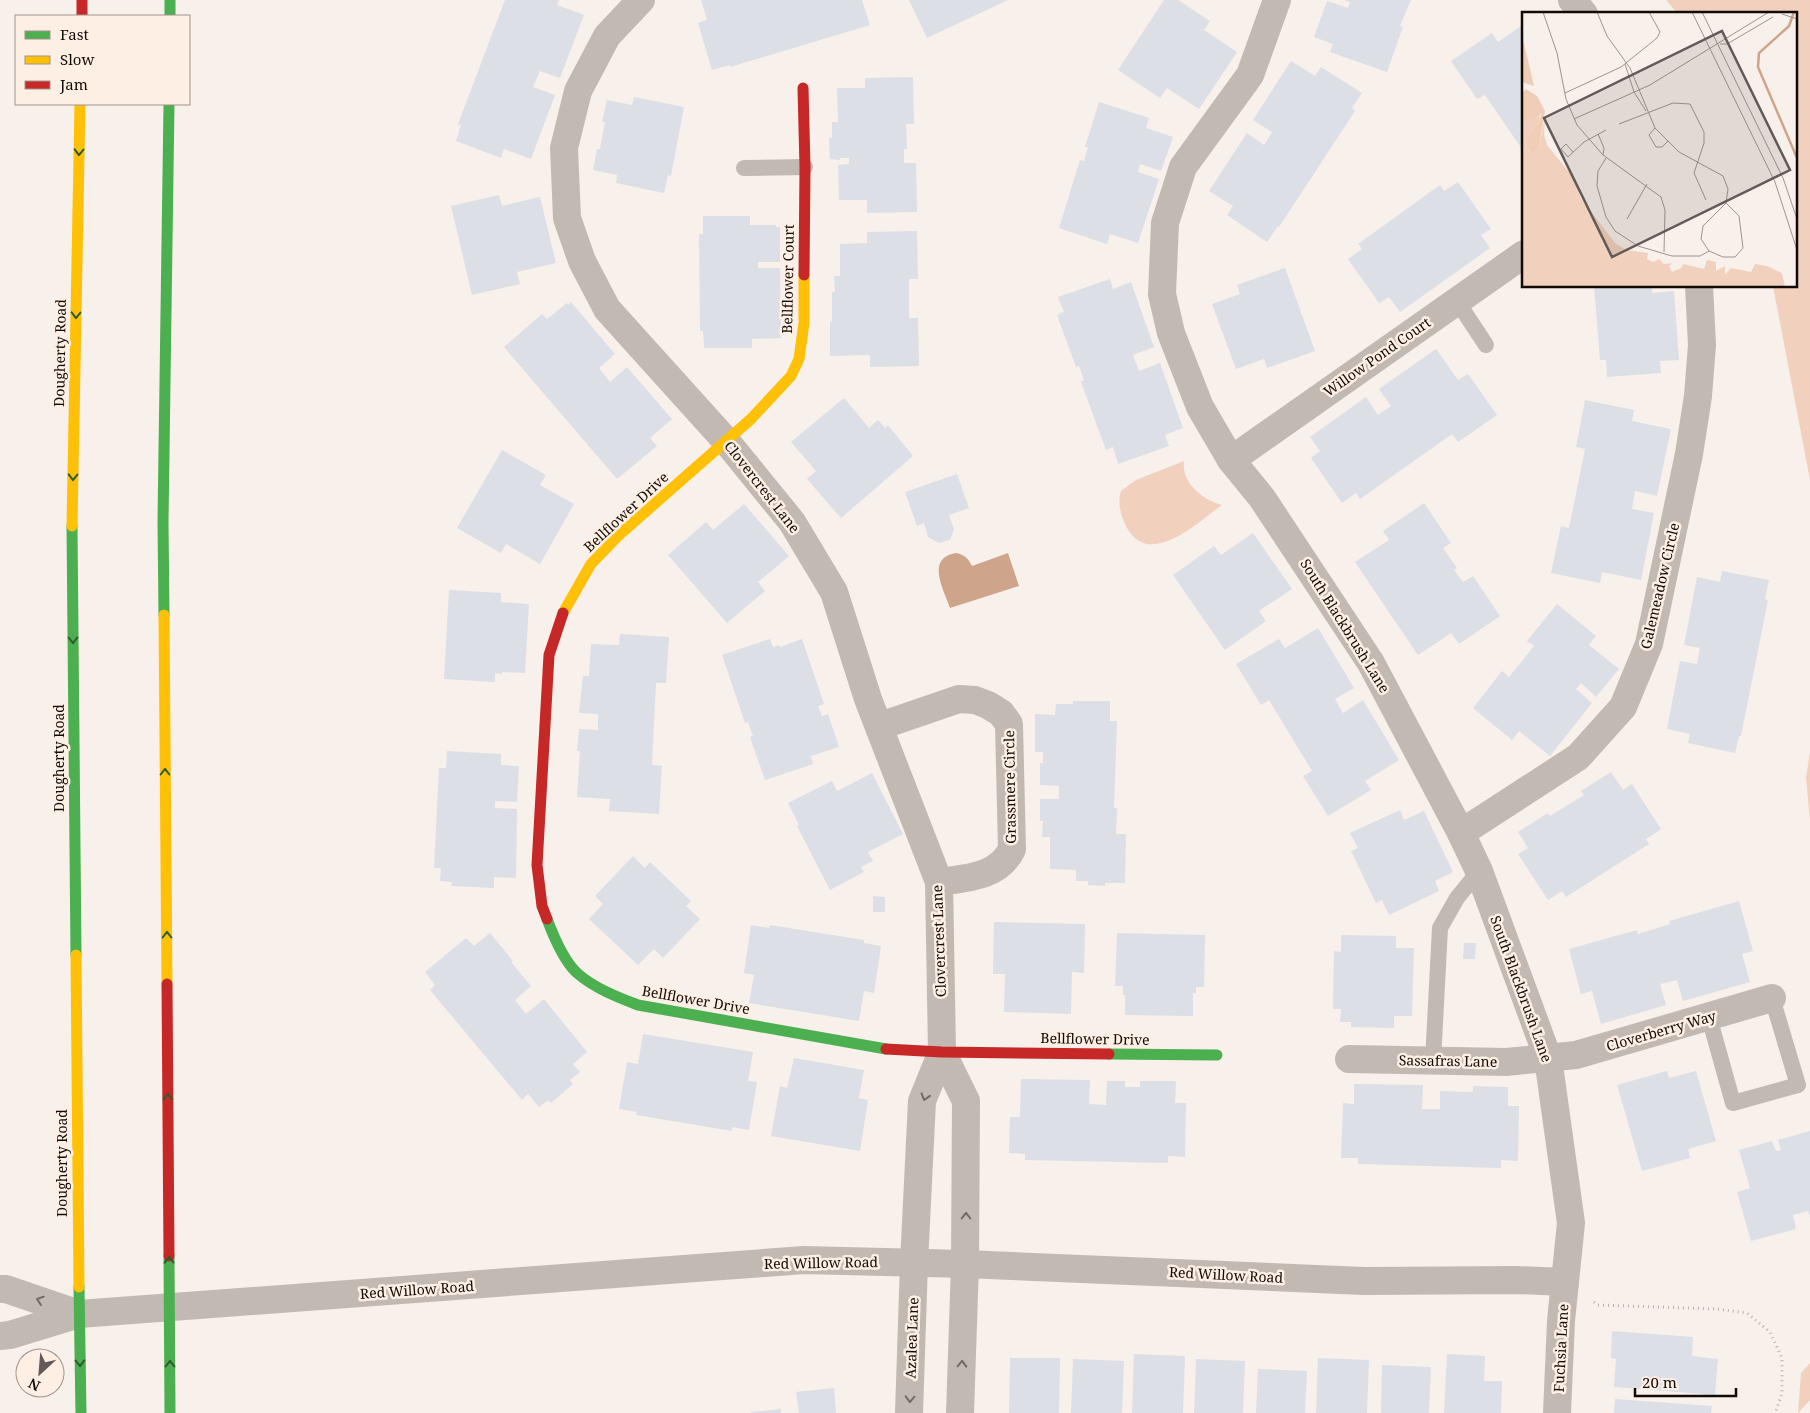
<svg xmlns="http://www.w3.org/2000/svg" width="1810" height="1413" font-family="'Noto Serif',serif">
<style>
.green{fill:#f1d1bd}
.water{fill:#cea58a}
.building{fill:#dcdfe5}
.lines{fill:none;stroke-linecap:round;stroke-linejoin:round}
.path{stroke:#b8b1ad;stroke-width:3;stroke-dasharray:1 4;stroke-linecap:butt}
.lane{stroke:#c2b9b3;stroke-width:16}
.street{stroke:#c2b9b3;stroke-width:28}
.fast{stroke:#4caf50;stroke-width:11}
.slow{stroke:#ffc107;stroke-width:11}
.jam{stroke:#c62828;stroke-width:11}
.oneway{stroke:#2e5c2a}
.oneway2{stroke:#726a65}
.labels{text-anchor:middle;stroke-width:5;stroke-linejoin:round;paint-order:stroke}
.street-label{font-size:14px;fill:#110a05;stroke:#feefe5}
.inset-river{fill:none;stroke:#cea58a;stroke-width:2.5}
.inset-road{fill:none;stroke:#9c948f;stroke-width:1}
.view{fill:#625a56;fill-opacity:0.15;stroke:#625a56;stroke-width:2.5}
.inset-edge{fill:none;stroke:#110a05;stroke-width:2.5}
</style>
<rect width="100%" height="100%" fill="#f8f0eb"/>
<!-- green -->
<g class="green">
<polygon points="1666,0 1810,0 1810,480 1773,286 1796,286 1796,14 1678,14"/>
<path d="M1184,461c-3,22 19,39 38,44 -24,17 -72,64 -95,23 -6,-12 -10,-24 -6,-37l15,-11z"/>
<polygon points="1810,752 1810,821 1806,778"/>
<polygon points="1810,1363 1810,1400 1798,1413 1801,1373"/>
</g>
<!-- water -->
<path class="water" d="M956,553c9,2 12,5 16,13l36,-13 11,33 -69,22c-6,-18 -25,-50 6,-55z"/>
<!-- building -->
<g class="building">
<polygon points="505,0 559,0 557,5 584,15 560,78 540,71 533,87 555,95 531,159 504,149 501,158 456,141 461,125 458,124"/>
<polygon points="701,0 862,0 870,25 730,67 730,65 712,70 698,23 707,20"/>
<polygon points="909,0 1008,0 927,38"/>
<polygon points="1164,0 1178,0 1210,21 1204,30 1237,52 1199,109 1167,88 1160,98 1118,70"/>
<polygon points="1344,0 1411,0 1400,26 1403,27 1387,72 1330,52 1333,44 1314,37 1327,1 1348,8 1350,2"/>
<polygon points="1524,24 1524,152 1485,95 1477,99 1451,61 1492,33 1498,42"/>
<polygon points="1291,61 1315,76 1321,67 1362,93 1352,108 1355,111 1279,227 1278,226 1267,242 1227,215 1233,206 1209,191 1247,133 1264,145 1272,132 1253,120"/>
<polygon points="913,77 914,124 906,124 907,149 904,149 904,163 916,163 917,212 867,213 867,200 839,200 838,165 849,164 849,158 840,158 840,160 830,159 829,137 832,138 832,122 838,122 837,88 865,88 865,78"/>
<polygon points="634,97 684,107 671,176 668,175 664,193 616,183 617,175 593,170 597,149 600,149 605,122 602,122 607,100 632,105"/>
<polygon points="1099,102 1149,118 1146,128 1173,137 1161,171 1140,164 1138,172 1159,179 1138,243 1110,234 1107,244 1059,228 1080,160 1084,161 1088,147 1085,147"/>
<polygon points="1458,182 1491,229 1481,235 1490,248 1400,312 1389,297 1379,303 1348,259 1362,249 1358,244 1440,185 1444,191"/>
<polygon points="499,195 502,206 540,197 556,263 517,272 520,284 472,295 451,206"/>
<polygon points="703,216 750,216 750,225 776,225 776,227 780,227 780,262 758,262 758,268 780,268 781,338 752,339 752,348 704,348 703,331 700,331 699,234 703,234"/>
<polygon points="917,231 918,279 909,279 909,318 918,318 919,366 870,367 870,355 830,356 830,321 832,322 832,292 835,292 834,276 840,276 840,244 867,243 867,232"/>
<polygon points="1285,268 1315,351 1267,368 1264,359 1236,369 1212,304 1240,294 1237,285"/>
<polygon points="1110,279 1113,289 1131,282 1154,347 1133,355 1139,371 1160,363 1183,428 1165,435 1169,446 1118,464 1113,447 1106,450 1081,382 1084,380 1079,366 1076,367 1057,315 1064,312 1058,297"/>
<polygon points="1594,286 1652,286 1652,293 1674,291 1679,360 1660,361 1661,373 1607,377 1606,360 1600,360"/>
<polygon points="571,302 615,354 599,368 610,382 627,367 672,419 650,438 657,446 617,479 504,347 542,314 547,319 567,303 569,305"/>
<polygon points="1436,349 1458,380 1468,374 1497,415 1458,442 1452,434 1360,499 1356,493 1342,503 1311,458 1320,451 1310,437 1366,397 1378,415 1391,406 1379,389"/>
<polygon points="844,398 869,428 878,420 885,428 888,425 913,456 841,518 807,479 816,471 791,442"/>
<polygon points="1585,400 1634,410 1632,421 1671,429 1657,496 1635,491 1632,509 1654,513 1641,580 1602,572 1600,583 1551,573 1561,526 1569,528 1585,449 1576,447"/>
<polygon points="502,450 546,475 540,485 574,504 540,564 506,544 501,553 457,528"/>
<polygon points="957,474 969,508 949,515 954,529 950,540 939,543 928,537 924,523 917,526 905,492"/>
<polygon points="1424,503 1451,543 1443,548 1457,568 1454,570 1463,582 1473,576 1500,616 1459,644 1451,633 1418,655 1355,562 1389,540 1383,531"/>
<polygon points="744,504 789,556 758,582 765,591 727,623 668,555 706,522 713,530"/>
<polygon points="1253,533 1292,589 1259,611 1266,621 1225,650 1173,575 1214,546 1221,555"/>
<polygon points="1722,571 1769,580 1765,599 1768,600 1741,736 1739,736 1735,753 1688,743 1690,734 1667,729 1680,661 1697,664 1700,648 1684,645 1697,577 1720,582"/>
<polygon points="449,590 501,593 501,602 529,604 525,673 502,672 502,674 495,673 495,682 444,679"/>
<polygon points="1557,604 1596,636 1589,645 1619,669 1596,697 1581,683 1576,689 1592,703 1550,756 1519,731 1512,740 1473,708 1502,671 1509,677 1534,646 1527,641"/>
<polygon points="1318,628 1354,688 1335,699 1343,713 1363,700 1399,760 1365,781 1371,790 1328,816 1303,776 1312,771 1269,700 1261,705 1236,664 1279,639 1285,648"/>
<polygon points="620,634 669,637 666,683 656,683 652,765 662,766 659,814 609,811 610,799 577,797 580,751 577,751 579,729 598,730 598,714 579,713 583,676 589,676 591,644 619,645"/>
<polygon points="770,639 773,647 779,645 780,647 802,639 824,704 818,706 822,716 828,714 839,747 811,756 813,764 765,780 750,737 753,736 748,722 745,723 722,655"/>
<polygon points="1073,701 1110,701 1110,721 1117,721 1114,808 1117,808 1116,834 1126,834 1125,883 1105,883 1105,886 1088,885 1088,881 1076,881 1076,870 1050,869 1050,837 1042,837 1043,821 1040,821 1040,799 1059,799 1059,786 1040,785 1040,763 1043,763 1043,752 1035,752 1035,714 1055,715 1056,704 1073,704"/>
<polygon points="447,751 501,754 501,765 519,766 517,802 495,801 495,808 517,809 516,878 494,877 494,888 451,886 452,882 440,881 441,868 434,868 439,768 446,768"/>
<polygon points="1611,772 1623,790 1632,784 1661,829 1646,839 1649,844 1566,897 1562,891 1548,900 1518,854 1528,848 1518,832 1548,813 1550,816 1584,795 1581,791"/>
<polygon points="872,773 903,834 868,852 873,861 861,867 864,872 830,890 797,826 799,825 788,803 832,781 837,791"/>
<polygon points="1400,810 1404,820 1424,811 1453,872 1435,881 1439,891 1389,915 1382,900 1376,903 1351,851 1358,848 1350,833"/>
<polygon points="633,856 645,868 650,862 691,901 686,906 700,919 663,958 654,949 638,965 589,919 603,904 595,896"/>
<polygon points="873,896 885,897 885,912 873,912"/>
<polygon points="1739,901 1753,951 1742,954 1750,982 1683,1001 1677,980 1660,984 1666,1005 1601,1024 1592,991 1581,994 1569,949 1637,930 1638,934 1670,924 1669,921"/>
<polygon points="994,922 1085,924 1084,973 1072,972 1071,1014 1004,1012 1005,974 993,974"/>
<polygon points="751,925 769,928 770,925 864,940 864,943 881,946 874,993 864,991 859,1021 749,1003 754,975 744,973"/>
<polygon points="490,933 513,961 511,962 531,986 515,1000 526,1014 544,999 587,1052 573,1064 580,1072 570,1080 573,1084 551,1103 548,1100 539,1107 528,1094 522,1100 430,990 435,985 425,972 466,938 474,946"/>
<polygon points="1117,933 1205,935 1204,987 1196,987 1196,993 1193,993 1193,1016 1125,1015 1125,995 1123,995 1123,986 1115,986"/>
<polygon points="1341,935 1396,936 1396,948 1414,948 1412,1016 1394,1016 1394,1028 1351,1027 1351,1022 1340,1022 1341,1009 1333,1009 1334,951 1341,952"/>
<polygon points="1464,943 1476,943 1475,959 1463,959"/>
<polygon points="643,1034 753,1052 748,1081 757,1082 749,1130 732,1127 732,1131 636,1115 637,1112 619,1109 627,1062 638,1064"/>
<polygon points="794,1058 864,1070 859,1098 868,1100 860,1151 771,1136 780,1086 787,1088"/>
<polygon points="1667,1071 1669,1078 1696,1071 1716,1141 1688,1149 1690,1158 1642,1171 1617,1085"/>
<polygon points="1021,1079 1090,1080 1089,1104 1106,1105 1107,1081 1125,1081 1125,1087 1140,1087 1140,1081 1176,1081 1175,1103 1186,1103 1185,1157 1168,1156 1168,1163 1025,1160 1025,1154 1009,1153 1010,1117 1020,1117"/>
<polygon points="1354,1084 1423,1085 1422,1109 1440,1109 1440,1091 1473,1092 1473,1086 1508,1087 1508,1106 1519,1106 1518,1161 1501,1160 1501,1168 1358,1164 1358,1158 1341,1158 1343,1103 1354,1104"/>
<polygon points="1810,1131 1810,1217 1808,1211 1793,1215 1796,1229 1751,1241 1737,1192 1750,1188 1739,1150 1772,1141 1776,1151 1781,1150 1778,1140"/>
<polygon points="1612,1331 1693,1337 1692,1356 1718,1359 1715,1395 1614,1387 1616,1359 1611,1358"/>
<polygon points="1134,1354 1185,1356 1183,1413 1132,1413"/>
<polygon points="1447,1354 1485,1356 1484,1381 1502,1381 1501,1413 1444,1413"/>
<polygon points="1010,1358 1060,1358 1059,1413 1009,1413"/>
<polygon points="1318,1358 1369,1360 1367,1413 1316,1413"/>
<polygon points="1073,1359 1124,1361 1122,1413 1071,1413"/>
<polygon points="1196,1359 1245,1361 1243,1413 1194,1413"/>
<polygon points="1382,1365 1431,1367 1429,1413 1381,1413"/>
<polygon points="1258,1369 1307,1371 1305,1413 1256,1413"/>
<polygon points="834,1388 836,1413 799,1413 796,1392"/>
<polygon points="1615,1399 1712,1406 1711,1413 1614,1413"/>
<polygon points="781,1409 781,1413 751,1413 751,1412"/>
</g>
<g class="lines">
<!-- path -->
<polyline class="path" points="1594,1302 1598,1305 1717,1309 1747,1313 1770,1332 1782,1358 1782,1394 1775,1413"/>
<!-- lane -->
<g class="lane">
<polyline points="744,168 805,167"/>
<polyline points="1457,301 1486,345"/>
<polyline points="1709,1017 1733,1103 1798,1085 1772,998"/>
<polyline points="1433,1061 1440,928 1457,898 1479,871"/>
</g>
<!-- street -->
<g class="street">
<polyline points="641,0 607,36 578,91 564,148 567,218 582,261 607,309 727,442 792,522 834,592 868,699 939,882 942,1052 922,1101 914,1263 909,1413"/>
<polyline points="1277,0 1250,75 1183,167 1165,223 1162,294 1171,333 1200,407 1231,460 1262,498 1371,663 1461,833 1479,871 1548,1058 1571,1223 1561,1321 1557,1413"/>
<polyline points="1572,0 1584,14"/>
<polyline points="1231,460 1524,254"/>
<path d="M880,726l79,-27 16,1 13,5 13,8 8,11 3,125c-13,28 -45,29 -73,33"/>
<polyline points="1461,833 1578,757 1623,707 1649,644 1689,454 1698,396 1702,345 1699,286"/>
<polyline points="942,1052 966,1101 965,1264 960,1413"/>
<polyline points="1349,1059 1506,1062 1576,1055 1772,998"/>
<polyline points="0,1289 6,1289 79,1314"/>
<polyline points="0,1336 10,1335 79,1314 804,1260 965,1264 1364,1281 1516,1280 1565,1282"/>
</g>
<!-- fast -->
<g class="fast">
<polyline points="170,0 170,16"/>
<polyline points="72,526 76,955"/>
<polyline points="164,615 163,522 169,104"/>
<path d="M547,919c6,16 17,42 30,54 17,15 40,24 61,32l248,44"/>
<polyline points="1109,1054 1217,1055"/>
<polyline points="169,1256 170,1413"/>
<polyline points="79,1287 81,1413"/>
</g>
<!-- slow -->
<g class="slow">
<polyline points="72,526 80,104"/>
<polyline points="563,613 591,564 619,535 751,419 791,376 799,359 804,323 804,275"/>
<polyline points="164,615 167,984"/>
<polyline points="76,955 79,1287"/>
</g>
<!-- jam -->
<g class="jam">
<polyline points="82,0 82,16"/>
<polyline points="803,88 805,167 804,275"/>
<polyline points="547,919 542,906 537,865 549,655 563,613"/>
<polyline points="167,984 169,1256"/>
<polyline points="886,1049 942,1052 1109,1054"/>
</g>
</g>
<!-- one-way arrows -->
<defs><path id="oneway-chevron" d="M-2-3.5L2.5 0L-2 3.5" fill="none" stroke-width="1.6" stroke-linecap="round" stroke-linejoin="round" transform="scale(1.25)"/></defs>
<g class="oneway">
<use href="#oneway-chevron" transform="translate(79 152) rotate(91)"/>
<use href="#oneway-chevron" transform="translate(76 315) rotate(91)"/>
<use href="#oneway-chevron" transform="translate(73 477) rotate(91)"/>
<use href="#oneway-chevron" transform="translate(73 640) rotate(90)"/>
<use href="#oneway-chevron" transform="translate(165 772) rotate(-90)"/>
<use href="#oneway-chevron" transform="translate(167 935) rotate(-90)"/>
<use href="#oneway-chevron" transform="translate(168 1097) rotate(-90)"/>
<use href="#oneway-chevron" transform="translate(169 1260) rotate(-91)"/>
<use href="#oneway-chevron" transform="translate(80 1363) rotate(89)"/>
<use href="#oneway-chevron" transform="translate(170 1364) rotate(-90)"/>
</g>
<g class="oneway2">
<use href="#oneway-chevron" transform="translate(925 1097) rotate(107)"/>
<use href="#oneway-chevron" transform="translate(966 1216) rotate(-90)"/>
<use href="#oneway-chevron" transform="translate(40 1300) rotate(-161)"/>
<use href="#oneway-chevron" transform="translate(962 1364) rotate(-88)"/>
<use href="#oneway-chevron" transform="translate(910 1399) rotate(92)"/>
</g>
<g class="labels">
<!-- street labels -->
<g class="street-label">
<text transform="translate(788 279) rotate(-89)" y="5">Bellflower Court</text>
<text transform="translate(60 353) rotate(-89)" y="5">Dougherty Road</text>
<text transform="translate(1377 357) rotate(-35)" y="5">Willow Pond Court</text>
<text transform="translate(762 487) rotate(52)" y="5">Clovercrest Lane</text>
<text transform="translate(626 512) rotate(-43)" y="5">Bellflower Drive</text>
<text transform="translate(1660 586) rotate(-77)" y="5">Galemeadow Circle</text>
<text transform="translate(1345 626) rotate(58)" y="5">South Blackbrush Lane</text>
<text transform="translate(59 758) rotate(-90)" y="5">Dougherty Road</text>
<text transform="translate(1010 787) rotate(-91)" y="5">Grassmere Circle</text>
<text transform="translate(939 941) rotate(-92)" y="5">Clovercrest Lane</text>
<text transform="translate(1521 989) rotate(70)" y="5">South Blackbrush Lane</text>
<text transform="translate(696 1000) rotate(10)" y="5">Bellflower Drive</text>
<text transform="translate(1661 1031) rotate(-16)" y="5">Cloverberry Way</text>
<text transform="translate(1095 1039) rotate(1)" y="5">Bellflower Drive</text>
<text transform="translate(1448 1061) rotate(1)" y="5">Sassafras Lane</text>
<text transform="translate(62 1163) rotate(-90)" y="5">Dougherty Road</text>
<text transform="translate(821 1263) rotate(-1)" y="5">Red Willow Road</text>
<text transform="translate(1226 1275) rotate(3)" y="5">Red Willow Road</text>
<text transform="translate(417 1290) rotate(-4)" y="5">Red Willow Road</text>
<text transform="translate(912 1338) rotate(-88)" y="5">Azalea Lane</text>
<text transform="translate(1561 1348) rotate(-87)" y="5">Fuchsia Lane</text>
</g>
</g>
<!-- overview -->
<g transform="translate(1522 12)">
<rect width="275" height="275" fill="#f8f0eb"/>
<path d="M18,101l-1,9 -11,15 1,14 10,-4 6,-30 -1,18 3,10 26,32 8,22 35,45 11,6 21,3 -1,6 6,3 6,-3 5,5 9,-1 -4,3 3,6 9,-4 2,-4 21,5 3,-9 9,2v9l9,-5v9l6,-7 20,4 4,-8 12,2 15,7 3,14h-263v-164z" fill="#f1d1bd"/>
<path d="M0,23l10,42 2,9 -12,-4zM4,77l11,7 8,15 -6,36 -7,6 -5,-6 1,-10 11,-15 2,-8 -19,9v-30z" fill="#f0cdb6"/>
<path class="inset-river" d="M272,0l-5,14 -30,27 -1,14 39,91"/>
<path class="inset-road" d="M21,0l14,41 9,46 11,26 26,30 58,42 4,13 -1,42M75,0l10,24 23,32 25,60 24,24 44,24 5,13 -2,14 -23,23 -2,13 8,12 14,6h12l8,-9 -4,-32 -13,-13M170,0l83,170 22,68M180,0l81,166 14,41M260,2l15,5M198,32h7l46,-27M103,52l9,28 12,19M43,81l56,-26 36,-29 3,-6 -11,-20M52,107l76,-34 119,-73M97,112l54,-21 17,1 14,28v11l-10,30 12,27M133,116l-6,7 7,12h6l6,-6M76,122l6,14 -1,7M51,140l-7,-8 -5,5 7,8 16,-15 22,-12M84,146l-8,13 -1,15 9,31 9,14 23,15 34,10h28l9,-5M105,207l20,-35"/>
<path class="view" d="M200,19l68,139 -178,87 -68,-139z"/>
<rect width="275" height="275" class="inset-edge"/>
</g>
<!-- legend -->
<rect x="15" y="15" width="175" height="90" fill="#feefe5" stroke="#9f938b"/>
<rect x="25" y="31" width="25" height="8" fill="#4caf50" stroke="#9f938b"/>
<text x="60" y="40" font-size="15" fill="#110a05">Fast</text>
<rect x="25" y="56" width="25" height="8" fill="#ffc107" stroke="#9f938b"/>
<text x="60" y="65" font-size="15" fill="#110a05">Slow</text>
<rect x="25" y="81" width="25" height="8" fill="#c62828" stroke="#9f938b"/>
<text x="60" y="90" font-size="15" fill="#110a05">Jam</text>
<!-- north arrow -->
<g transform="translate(40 1373) rotate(206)"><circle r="24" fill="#feefe5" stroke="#9f938b"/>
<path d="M0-4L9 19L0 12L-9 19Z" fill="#625a56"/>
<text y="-8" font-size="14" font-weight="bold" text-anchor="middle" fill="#110a05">N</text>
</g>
<!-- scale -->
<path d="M1635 1388v8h101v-8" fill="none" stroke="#110a05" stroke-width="2.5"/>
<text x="1642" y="1388" font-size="15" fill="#110a05" stroke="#feefe5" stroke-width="4" paint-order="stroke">20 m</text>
</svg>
